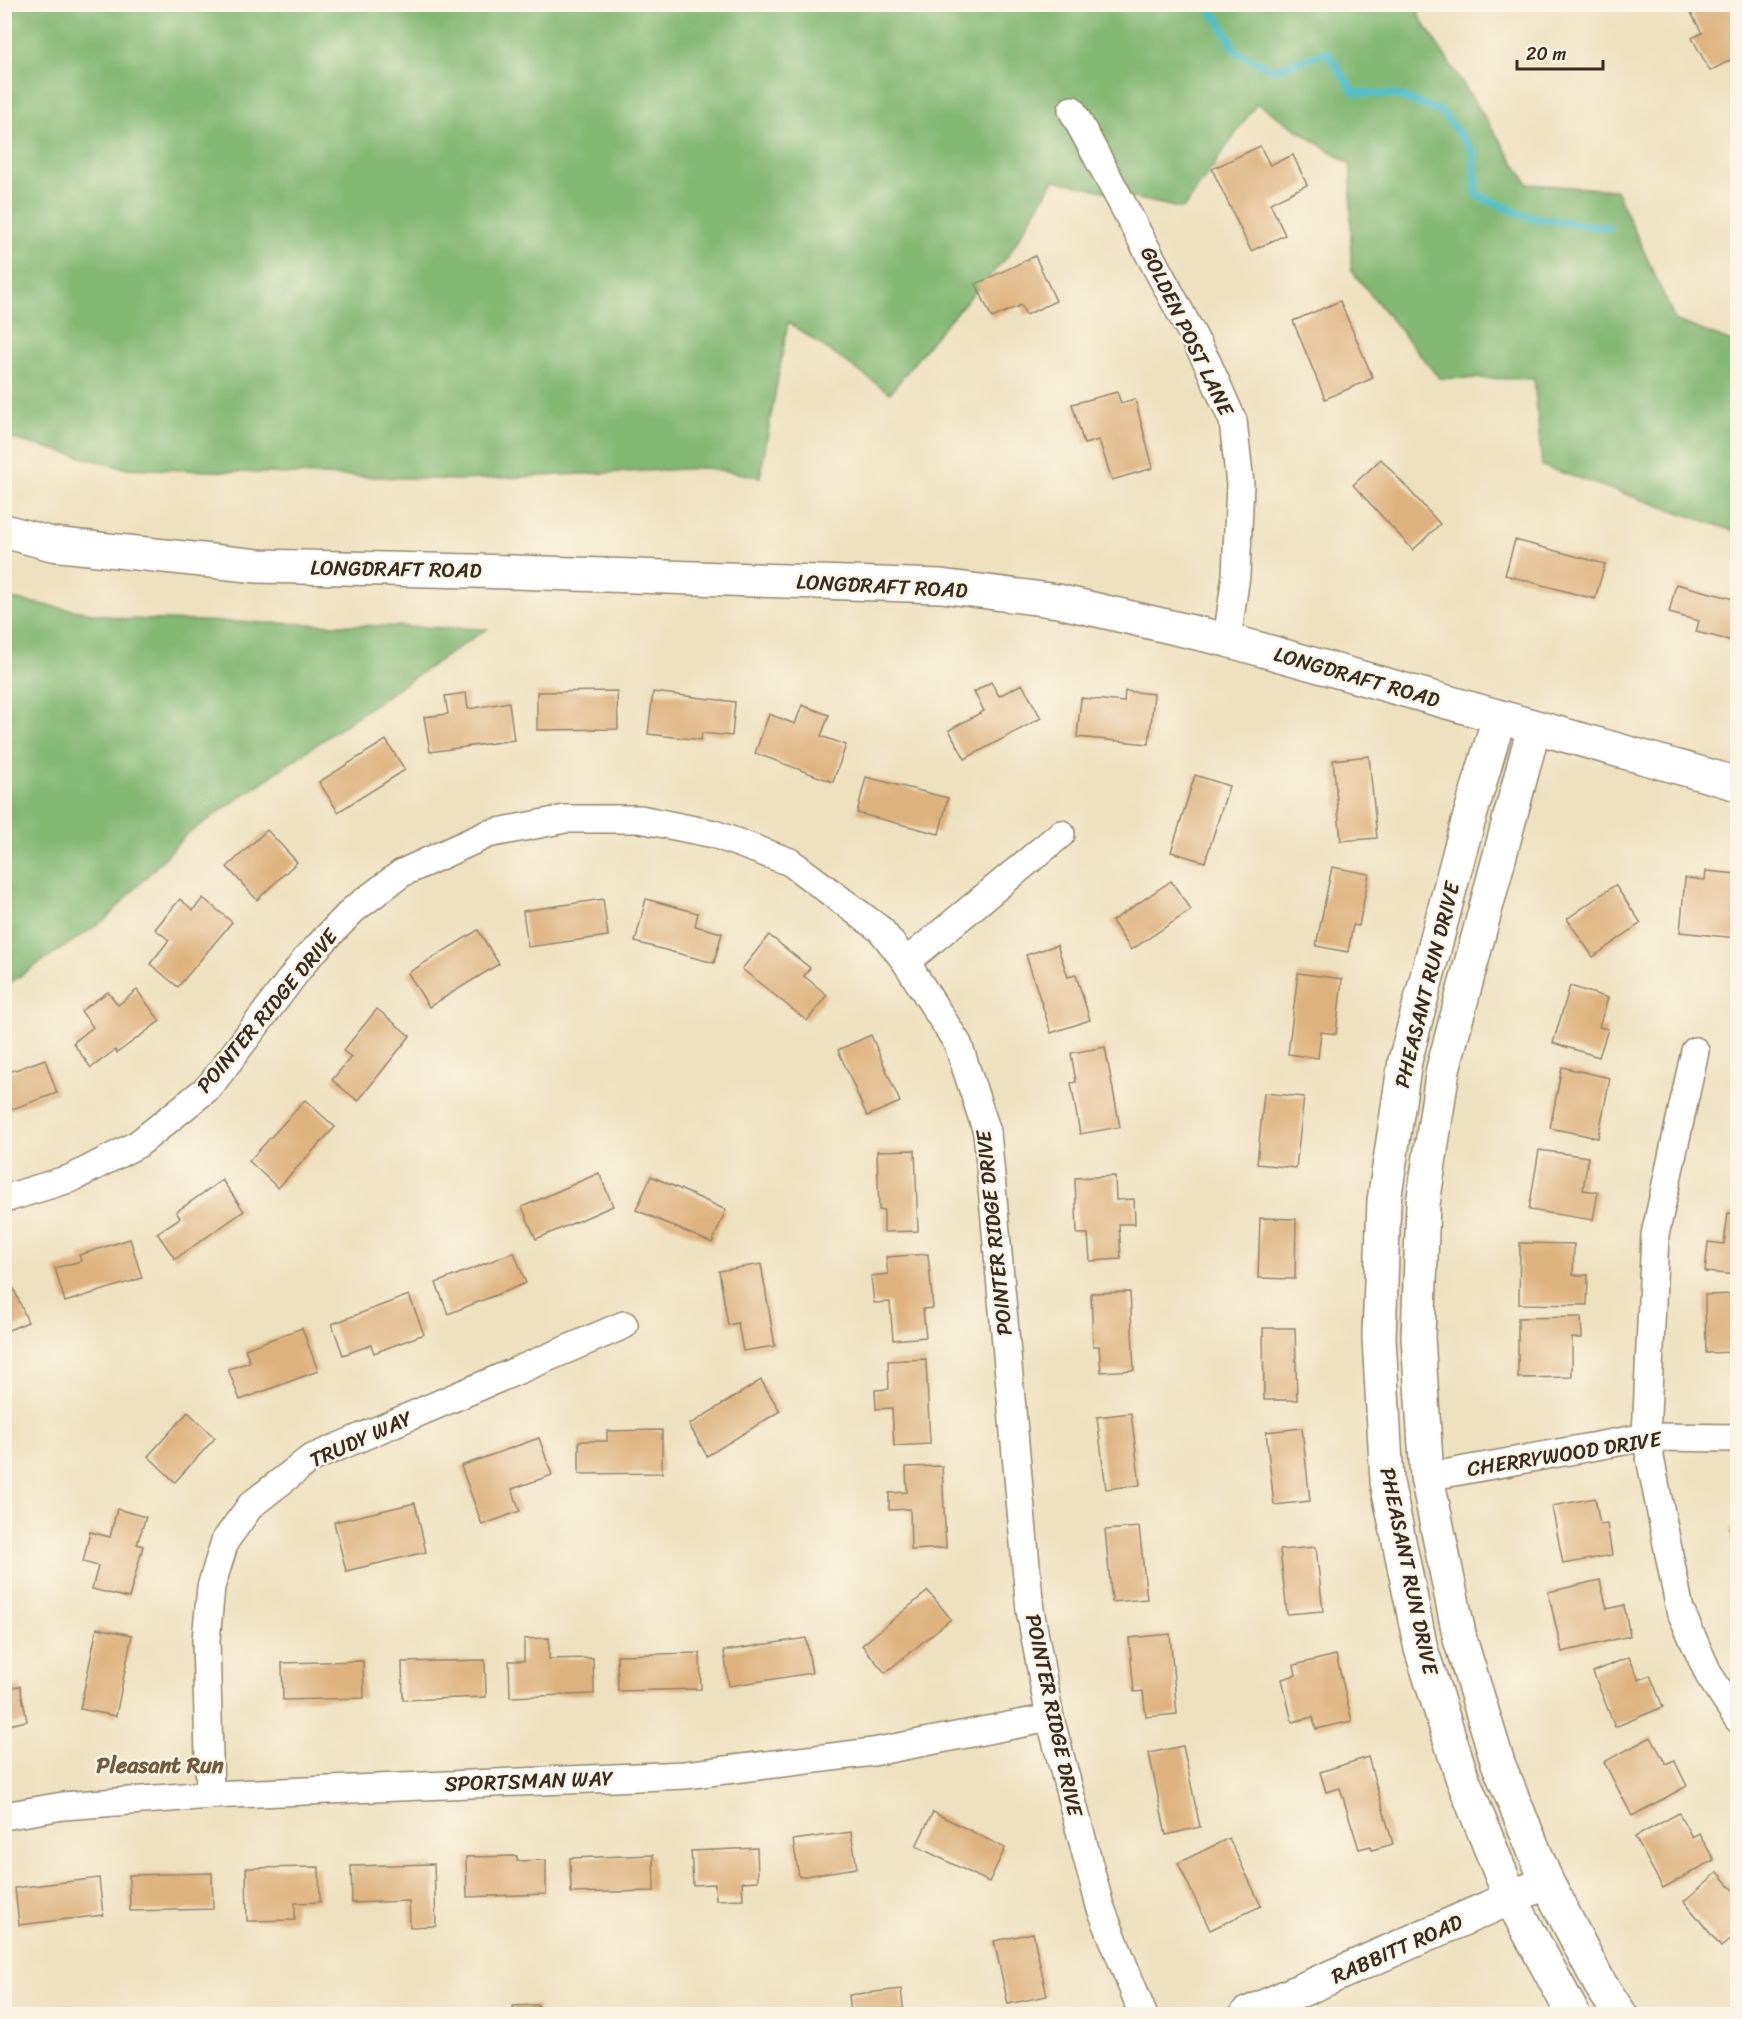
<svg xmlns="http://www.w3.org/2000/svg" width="1742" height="2019" font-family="Sriracha,sans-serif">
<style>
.forest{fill:#83b873;stroke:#5f7148;stroke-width:1.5}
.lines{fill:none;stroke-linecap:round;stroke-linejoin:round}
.stream{stroke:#51bec9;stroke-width:8}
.building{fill:#deb27e}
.minor-casing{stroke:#94866e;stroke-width:30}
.tertiary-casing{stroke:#94866e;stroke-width:36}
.minor{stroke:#fff;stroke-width:27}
.tertiary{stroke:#fff;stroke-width:33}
.labels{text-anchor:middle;stroke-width:4.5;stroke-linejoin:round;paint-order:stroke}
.street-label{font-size:21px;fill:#3b2a1e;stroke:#fcf5e5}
.neighbourhood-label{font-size:22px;font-weight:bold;fill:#745a40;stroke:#fcf5e5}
</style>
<rect width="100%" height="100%" fill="#fcf5e5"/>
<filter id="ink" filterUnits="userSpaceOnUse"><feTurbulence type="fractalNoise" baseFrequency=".0167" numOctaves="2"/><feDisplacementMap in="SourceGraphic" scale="12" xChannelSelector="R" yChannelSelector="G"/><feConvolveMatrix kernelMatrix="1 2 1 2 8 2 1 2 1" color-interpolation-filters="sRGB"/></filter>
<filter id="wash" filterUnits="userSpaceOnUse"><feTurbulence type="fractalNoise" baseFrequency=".008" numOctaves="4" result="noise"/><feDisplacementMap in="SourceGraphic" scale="24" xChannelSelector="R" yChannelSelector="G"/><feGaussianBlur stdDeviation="1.35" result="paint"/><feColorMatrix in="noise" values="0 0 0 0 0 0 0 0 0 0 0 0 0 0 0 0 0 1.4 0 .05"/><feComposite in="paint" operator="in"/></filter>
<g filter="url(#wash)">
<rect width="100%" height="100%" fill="#eee1bf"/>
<!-- forest -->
<g class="forest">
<polygon points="4,5 1431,5 1417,13 1528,184 1616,190 1675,320 1737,344 1737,532 1542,466 1534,379 1439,378 1351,270 1351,165 1257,103 1183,209 1054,180 1008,256 941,329 890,393 788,322 760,477 706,468 459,480 124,468 5,437"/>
<polygon points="5,598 126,619 487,629 405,683 186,835 106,919 5,986"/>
</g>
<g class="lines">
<!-- stream -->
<polyline class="stream" points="1201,4 1217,17 1236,51 1273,70 1327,52 1354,92 1400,96 1442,112 1473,151 1477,195 1528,217 1609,228"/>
</g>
<g id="blocks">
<!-- building -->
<g class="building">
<polygon points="1686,4 1738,5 1738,56 1710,71 1692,38 1702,33"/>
<polygon points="1260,146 1270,165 1293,155 1307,185 1270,203 1285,235 1251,251 1212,169"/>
<polygon points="1035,256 1056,301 1026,315 1021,305 992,318 976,284"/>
<polygon points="1340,301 1373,378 1325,399 1293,321"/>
<polygon points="1117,392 1121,403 1135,399 1153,468 1112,480 1099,440 1084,444 1072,404"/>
<polygon points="1381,459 1440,524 1413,550 1353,485"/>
<polygon points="1515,540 1605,564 1595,599 1505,575"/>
<polygon points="1676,584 1738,600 1737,642 1696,632 1699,621 1669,613"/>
<polygon points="991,682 999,696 1022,684 1041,718 965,759 949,730 984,711 974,692"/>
<polygon points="617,691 618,729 537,730 537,692"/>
<polygon points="1125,691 1154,694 1149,744 1077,737 1081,698 1124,702"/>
<polygon points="653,692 735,702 732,736 702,733 701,740 648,734"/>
<polygon points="466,693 468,709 509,702 514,740 430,752 424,717 448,714 445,696"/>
<polygon points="802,705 829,715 821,736 846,745 833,782 755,753 769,714 795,724"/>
<polygon points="386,740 405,770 338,812 319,782"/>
<polygon points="1369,756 1377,838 1341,841 1333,760"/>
<polygon points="1195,775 1229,786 1205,862 1171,852"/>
<polygon points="866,777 948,798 939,834 857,813"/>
<polygon points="267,830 297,862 257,900 227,867"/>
<polygon points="1332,867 1369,874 1359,926 1353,925 1348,952 1316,946"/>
<polygon points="1706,871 1738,874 1736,938 1680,932 1685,878 1705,880"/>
<polygon points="1171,881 1191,910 1131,950 1112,921"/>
<polygon points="1615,885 1641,923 1593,957 1567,919"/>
<polygon points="203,898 232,922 178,987 150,964 169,940 155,929 180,899 193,910"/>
<polygon points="603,899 608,936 528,947 523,911"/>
<polygon points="646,899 698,913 695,926 722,933 714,963 635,942"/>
<polygon points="478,930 499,964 429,1007 408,973"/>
<polygon points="769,935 810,968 804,976 827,995 807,1021 742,969"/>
<polygon points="1057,945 1068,977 1076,975 1090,1020 1051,1033 1026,955"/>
<polygon points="1298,973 1342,979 1336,1034 1321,1032 1318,1058 1288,1054"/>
<polygon points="1570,986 1608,998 1599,1027 1608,1029 1599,1057 1553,1043"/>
<polygon points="137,990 160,1021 117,1053 115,1050 91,1068 73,1043 93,1027 81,1011 108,992 118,1005"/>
<polygon points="377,1009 410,1036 358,1101 332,1080 351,1057 343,1051"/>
<polygon points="871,1035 900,1102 867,1116 838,1050"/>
<polygon points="1105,1047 1120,1127 1080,1134 1071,1083 1076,1082 1071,1053"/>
<polygon points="45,1059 57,1093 4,1112 4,1074"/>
<polygon points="1562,1067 1610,1078 1598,1138 1550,1128"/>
<polygon points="1264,1093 1304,1097 1296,1168 1257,1164"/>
<polygon points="305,1100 335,1127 278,1188 249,1161"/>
<polygon points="915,1150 918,1231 884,1232 884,1210 879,1210 877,1151"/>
<polygon points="1539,1150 1588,1157 1583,1190 1598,1192 1593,1220 1529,1210"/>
<polygon points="599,1173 613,1206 536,1239 522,1207"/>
<polygon points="651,1176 726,1210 712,1243 636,1210"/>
<polygon points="1115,1176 1116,1200 1134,1199 1135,1224 1119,1224 1121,1259 1090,1261 1088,1234 1077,1234 1075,1178"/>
<polygon points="222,1180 244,1211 175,1259 157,1233 180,1218 176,1212"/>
<polygon points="1728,1213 1738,1214 1738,1275 1705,1272 1708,1242 1724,1244"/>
<polygon points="1260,1218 1296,1219 1295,1279 1258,1278"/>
<polygon points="130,1239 142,1278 65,1302 55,1268 81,1261 79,1255"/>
<polygon points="1520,1243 1574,1244 1573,1275 1588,1275 1587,1305 1519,1304"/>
<polygon points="514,1252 526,1283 448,1314 436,1283"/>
<polygon points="928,1254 933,1308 923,1309 926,1337 893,1340 890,1302 874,1303 871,1276 888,1274 886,1257"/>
<polygon points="761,1264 775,1346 743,1351 738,1323 728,1325 719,1271"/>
<polygon points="14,1289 28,1322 4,1332 4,1293"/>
<polygon points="1130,1292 1134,1370 1101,1372 1099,1346 1093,1346 1091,1293"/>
<polygon points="1738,1294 1738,1352 1706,1353 1705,1295"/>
<polygon points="409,1295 424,1334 374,1353 371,1345 343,1355 332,1324"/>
<polygon points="1581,1317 1582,1338 1572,1338 1572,1377 1518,1378 1518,1318"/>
<polygon points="302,1328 318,1371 240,1400 228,1369 250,1362 245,1349"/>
<polygon points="1263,1328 1295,1328 1297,1400 1264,1400"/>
<polygon points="926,1359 930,1444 894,1446 892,1408 876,1409 875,1390 889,1389 888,1361"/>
<polygon points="761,1380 780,1411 707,1456 689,1425"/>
<polygon points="188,1412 215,1438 175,1482 148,1456"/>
<polygon points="1131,1413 1140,1485 1106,1489 1097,1417"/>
<polygon points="1302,1428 1310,1501 1274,1505 1266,1432"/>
<polygon points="662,1430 662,1473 579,1474 579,1441 607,1441 607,1431"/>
<polygon points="539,1438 552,1475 512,1489 520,1511 482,1525 461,1466"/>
<polygon points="942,1466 946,1548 911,1550 910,1509 889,1510 889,1493 907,1492 906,1467"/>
<polygon points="1595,1498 1600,1525 1607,1524 1612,1555 1563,1564 1552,1506"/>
<polygon points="415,1503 426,1552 346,1571 334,1522"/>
<polygon points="117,1509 146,1517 137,1544 143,1546 129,1598 92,1589 98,1566 83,1562 90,1532 110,1537"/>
<polygon points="1139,1527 1147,1599 1112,1602 1105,1530"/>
<polygon points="1738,1527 1738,1572 1736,1572 1730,1528"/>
<polygon points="1316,1547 1323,1611 1287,1614 1280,1550"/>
<polygon points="1600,1580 1607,1609 1624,1605 1630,1636 1562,1652 1548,1592"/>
<polygon points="928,1591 951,1619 885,1673 862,1645"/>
<polygon points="97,1628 132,1635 116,1716 80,1709"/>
<polygon points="1170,1634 1177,1714 1146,1717 1143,1691 1134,1692 1129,1638"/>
<polygon points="549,1638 549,1659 593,1658 594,1694 510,1697 509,1661 524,1661 524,1639"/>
<polygon points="806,1638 812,1673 729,1686 724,1651"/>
<polygon points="700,1653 701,1689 618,1691 617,1655"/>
<polygon points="1336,1655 1352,1721 1316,1729 1313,1717 1292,1722 1282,1679 1296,1675 1294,1665"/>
<polygon points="1629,1657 1639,1680 1650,1675 1663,1707 1615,1727 1593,1672"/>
<polygon points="485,1660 486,1697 403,1700 402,1662"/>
<polygon points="363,1661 364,1698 283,1700 282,1663"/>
<polygon points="20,1686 27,1721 4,1726 4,1689"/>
<polygon points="1651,1737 1666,1764 1674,1760 1687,1786 1632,1816 1604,1762"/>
<polygon points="1183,1746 1200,1827 1166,1835 1149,1753"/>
<polygon points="1368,1757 1393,1844 1372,1850 1371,1846 1359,1849 1340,1788 1326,1792 1320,1772"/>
<polygon points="933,1812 1005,1848 989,1882 916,1846"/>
<polygon points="1679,1813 1692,1837 1699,1833 1714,1860 1663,1888 1635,1837"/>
<polygon points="851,1832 857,1868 799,1877 793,1840"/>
<polygon points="1229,1838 1261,1906 1210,1930 1178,1863"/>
<polygon points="757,1848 758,1881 742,1882 743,1899 716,1900 715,1884 693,1885 691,1851"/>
<polygon points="653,1855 654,1891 571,1893 570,1858"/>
<polygon points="517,1856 517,1861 546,1860 546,1894 467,1897 466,1857"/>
<polygon points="434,1864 436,1926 410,1927 409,1901 352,1903 351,1866"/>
<polygon points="319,1867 320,1902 295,1903 295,1920 247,1921 246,1868"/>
<polygon points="1718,1872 1738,1895 1738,1933 1721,1947 1684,1901"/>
<polygon points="212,1873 213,1909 130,1911 129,1875"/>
<polygon points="99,1878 103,1915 19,1925 15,1888"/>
<polygon points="1033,1933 1047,1996 1008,2004 994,1941"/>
<polygon points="901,1989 904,2014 851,2014 849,1995"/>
<polygon points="538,2005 538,2014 514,2014 513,2006"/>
</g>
</g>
</g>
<g filter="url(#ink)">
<use href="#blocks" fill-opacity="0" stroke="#94866e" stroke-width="1.5"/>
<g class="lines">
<defs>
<g id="minor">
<polyline points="1072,110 1207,362 1233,421 1240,484 1236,575 1227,640"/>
<polyline points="906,962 1061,834"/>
<polyline points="1695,1051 1655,1235 1646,1437 1680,1610 1709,1675 1738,1719"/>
<polyline points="4,1199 72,1178 138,1144 209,1087 306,959 353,910 402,873 488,834 565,819 640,819 714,834 790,862 881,930 906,962 958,1044 987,1132 1030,1610 1050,1718 1100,1906 1143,2014"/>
<polyline points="1427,1477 1646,1437 1738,1438"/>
<polyline points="210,1795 206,1640 211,1587 225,1541 251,1505 310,1459 624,1325"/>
<polyline points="4,1816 63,1806 210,1795 685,1775 873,1752 1050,1718"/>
</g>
<g id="tertiary">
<polyline points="4,531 52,544 258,566 514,572 941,586 1058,601 1227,640 1738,784"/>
<polyline points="1499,717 1460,850 1405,1061 1384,1201 1379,1337 1387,1482 1421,1649 1462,1777 1511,1899 1573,2014"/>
<polyline points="1534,727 1443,1069 1423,1204 1418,1337 1427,1477 1460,1639 1498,1763 1547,1882 1600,1984 1620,2014"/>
<polyline points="1247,2014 1531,1889"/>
</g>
</defs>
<!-- minor casing -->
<use href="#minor" class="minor-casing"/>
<!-- tertiary casing -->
<use href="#tertiary" class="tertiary-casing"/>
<!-- minor -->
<use href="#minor" class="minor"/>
<!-- tertiary -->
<use href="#tertiary" class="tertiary"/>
</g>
</g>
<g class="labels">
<!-- street labels -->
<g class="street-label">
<text transform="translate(1187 331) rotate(64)" y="7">GOLDEN POST LANE</text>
<text transform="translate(396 569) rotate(1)" y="7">LONGDRAFT ROAD</text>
<text transform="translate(882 586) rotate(3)" y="7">LONGDRAFT ROAD</text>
<text transform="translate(1357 677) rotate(16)" y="7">LONGDRAFT ROAD</text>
<text transform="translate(1427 985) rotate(-76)" y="7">PHEASANT RUN DRIVE</text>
<text transform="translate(267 1011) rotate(-50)" y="7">POINTER RIDGE DRIVE</text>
<text transform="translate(994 1233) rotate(-96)" y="7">POINTER RIDGE DRIVE</text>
<text transform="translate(361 1439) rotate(-24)" y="7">TRUDY WAY</text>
<text transform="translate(1564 1454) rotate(-9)" y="7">CHERRYWOOD DRIVE</text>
<text transform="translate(1409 1571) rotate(78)" y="7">PHEASANT RUN DRIVE</text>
<text transform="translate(1054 1715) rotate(78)" y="7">POINTER RIDGE DRIVE</text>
<text transform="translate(529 1781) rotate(-2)" y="7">SPORTSMAN WAY</text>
<text transform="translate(1397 1949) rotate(-24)" y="7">RABBITT ROAD</text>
</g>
<!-- neighbourhood labels -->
<g class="neighbourhood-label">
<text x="160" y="1773">Pleasant Run</text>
</g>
</g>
<!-- margin -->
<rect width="1742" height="2019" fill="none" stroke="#fcf5e5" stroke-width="24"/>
<!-- scale -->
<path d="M1517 60v9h86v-9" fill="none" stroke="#3b2a1e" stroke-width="3"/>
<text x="1526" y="60" font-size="18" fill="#3b2a1e" stroke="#fcf5e5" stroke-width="4.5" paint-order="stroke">20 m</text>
</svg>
